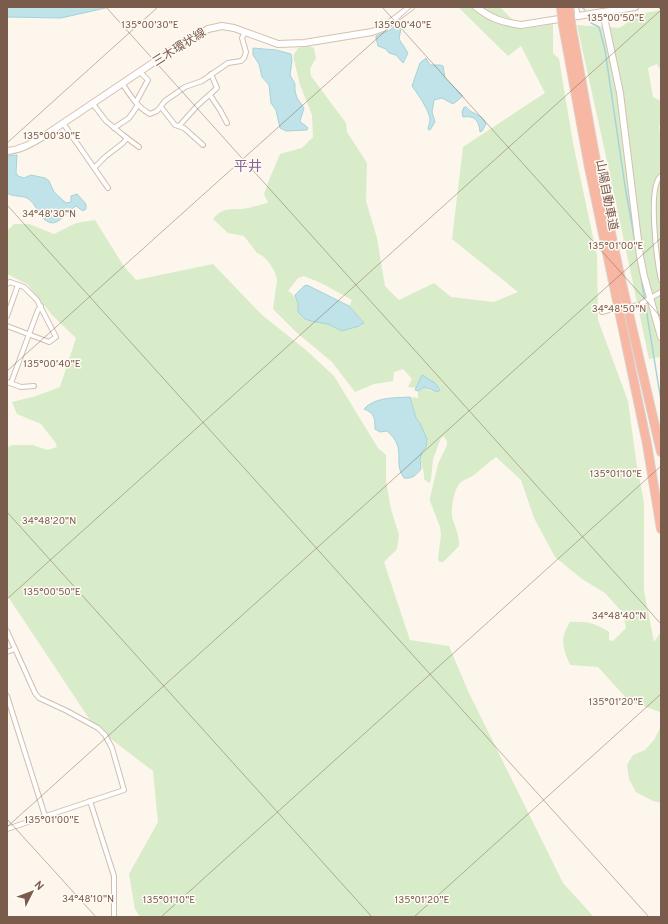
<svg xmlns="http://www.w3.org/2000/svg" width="668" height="924" font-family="Overpass,'Noto Sans JP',sans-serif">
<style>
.green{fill:#d8ecc9;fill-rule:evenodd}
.water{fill:#bfe3e8;stroke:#a5d3da}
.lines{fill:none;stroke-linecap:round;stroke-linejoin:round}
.stream{stroke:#a5d3da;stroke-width:1.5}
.street-tunnel{stroke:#dcd0c4;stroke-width:4;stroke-dasharray:4 2;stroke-linecap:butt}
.street-casing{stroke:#d1beb0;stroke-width:6}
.secondary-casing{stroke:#d6c0b0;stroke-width:8}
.highway-casing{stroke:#dad1cd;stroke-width:10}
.street{stroke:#fff;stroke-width:4}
.secondary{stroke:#fff;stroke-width:6}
.highway{stroke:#f7b7a3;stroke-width:8}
.highway-bridge-casing{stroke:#dad1cd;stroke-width:10;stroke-linecap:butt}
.highway-bridge{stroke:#f7b7a3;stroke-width:8}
.ticks{fill:none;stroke:#7a5c4d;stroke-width:1;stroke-opacity:0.45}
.labels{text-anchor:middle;stroke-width:3;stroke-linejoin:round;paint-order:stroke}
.street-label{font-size:12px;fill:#7a5c4d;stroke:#fffaf3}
.quarter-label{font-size:14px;fill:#846695;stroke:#fffaf3}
.ticks-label{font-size:10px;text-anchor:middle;fill:#7a5c4d;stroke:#fffaf3;stroke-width:3;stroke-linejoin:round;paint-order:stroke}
</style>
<rect width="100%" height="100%" fill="#fdf6ec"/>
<!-- green -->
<g class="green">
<path d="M458,7h42l22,22 31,-5v29l6,6 14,84 24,113 1,64 30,81 8,59 8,43v87l10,52 7,-10v82l-1,-2 -31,-11 -31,-34 -28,-2c-7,-18 -11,-25 0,-43 17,-1 25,1 39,10v8l4,1 13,-13 -3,-15 -18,-20 -23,-14 -27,-22 -21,-39 -13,-38 -25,-23c-8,6 -15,12 -22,18 -4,3 -10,4 -14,8 -6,7 -9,24 -8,33 2,10 8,19 7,30l-16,16h-4l-1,-4 3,-23 -1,-8 -10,-26v-3l8,-34 9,-19v-3l-3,-6 -3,2 -8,21 -2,21 -2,3 -5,-4c1,-14 -9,-18 2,-32l-6,-24 -4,-5 -6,-21 8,1v-7l6,-4 6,4 10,-2c-5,-7 -12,-8 -18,-13l-6,12 -8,-1 4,-8 -9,-10 -9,3 -1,9 -19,3 -19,8 -23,-30 -36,-30 -23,-23 4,-29c-1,-10 -11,-24 -20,-27l-13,-17 -16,-3 -15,-14c11,-15 24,-7 39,-12 5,-1 10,-3 16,-4l-4,-9 5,-14 11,-26 22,-6 11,-11 -1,-22 -12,-30 -7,-29 5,-8 11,-2 5,2 2,10 -6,11 1,7 35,47 1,9 20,31 -1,38 11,37 8,48 14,14 35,-17 17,14 43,5 24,-10 -66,-53 11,-92 82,-54 -24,-47 -13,10zM304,276l17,7 31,17 -3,6 13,14v5l-20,6 -14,-7 -17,-3 -6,-2 -7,-8c0,-11 -2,-15 -10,-20l10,-13z"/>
<polygon points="661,10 661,71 657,64 648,68 653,97 661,101 661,124 659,126 661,141 661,357 649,359 609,170 577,25 619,28 644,13"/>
<polygon points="95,220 123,265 136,280 213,264 262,315 306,350 334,376 378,448 386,455 386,481 391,509 399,535 397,549 384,562 410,640 449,646 468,691 563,883 594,917 140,917 135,909 129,874 158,822 153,771 94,726 7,595 7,448 12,445 33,445 47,450 57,447 55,442 41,424 17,414 12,402 36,396 60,387 76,338 53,316 27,284 7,274 7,231 14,224 29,224 54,234 76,223"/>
<polygon points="661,726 661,803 653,801 636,792 629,779 627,765 633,755 645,750 654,740"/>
</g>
<!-- water -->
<g class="water">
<polygon points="7,7 110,7 61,18 7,17"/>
<polygon points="400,22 402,23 399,39 408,53 403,63 396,55 389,53 386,49 378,46 376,38 376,36 390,30"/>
<path d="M253,48l23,2 15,4 1,7 -2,14 5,9v7l2,7 7,10 -4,13c2,3 6,4 8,7l-1,2 -21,1 -6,-3 -4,-18 -5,-7 -2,-18 -7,-8 -3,-13 -6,-9z"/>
<path d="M426,58l4,7h10l3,1 2,12 18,18 -10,8 -11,-6 -8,2 -2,12 3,10 -5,8 -2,-1c0,-3 2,-6 2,-9 0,-9 -13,-27 -18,-34l8,-23z"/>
<path d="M464,107h2c2,2 5,5 8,6 6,3 10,5 12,11l-4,7 -2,1c-1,-11 -5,-17 -17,-15l-1,-5z"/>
<path d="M17,155l-1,18 2,3 6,2 7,-3 14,3 4,3 5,11 12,11 5,-1v-6l6,-2 9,10v5l-3,2 -7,-5c-13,8 -20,27 -35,10 -4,-5 -6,-12 -11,-16 -7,-6 -16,-2 -23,-7v-37z"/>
<polygon points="307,285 349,306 364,323 359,326 342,331 328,324 311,321 305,319 298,312 298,304 295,295 304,286"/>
<polygon points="422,375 435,383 440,390 438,392 424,387 418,391 415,390"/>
<path d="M410,397l6,21 4,5 7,16 -1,8 -4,5 -2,7 1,10c-5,6 -8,10 -17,9 -12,-17 4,-29 -17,-47l-7,1 -5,-3c0,-10 0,-16 -11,-20 11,-12 30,-11 46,-12z"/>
</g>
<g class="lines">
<!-- stream -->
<g class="stream">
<polyline points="582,7 585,10"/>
<polyline points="591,23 599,27 605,50 625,186 637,253"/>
<polyline points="639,265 661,401"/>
</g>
<!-- street-tunnel -->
<polyline class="street-tunnel" points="609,310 642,303"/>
<defs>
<g id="street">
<polyline points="576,7 578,17"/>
<path d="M122,83c8,12 15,24 28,31l7,-3 8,-10 20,-14 17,-6 26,-18 13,-2 3,-3 2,-6 -4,-14 3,-6"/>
<polyline points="210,95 220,110 227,123"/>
<polyline points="136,102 148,80 140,72"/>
<polyline points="93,104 106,121 123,135 139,147"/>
<polyline points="161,107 175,125 184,128 203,145"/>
<polyline points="63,123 108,188"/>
<polyline points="179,126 198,105 217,88 211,74"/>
<polyline points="114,128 129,118 138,105"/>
<polyline points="95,167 105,157 123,143 127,138"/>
<path d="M661,176c-14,10 -4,86 0,104"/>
<polyline points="7,284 10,282 24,287 37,300 56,337 49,342 7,326"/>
<polyline points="642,303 661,292"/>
<polyline points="602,312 609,310"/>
<polyline points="7,316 18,285"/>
<polyline points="7,382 21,387 34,386"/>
<polyline points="11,383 38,310 41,306"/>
<polyline points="7,631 35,693 39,698 67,711 98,728 105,735 112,748 124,790 7,829"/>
<polyline points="7,652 15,649"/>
<polyline points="7,696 45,816"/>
<polyline points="90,801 114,876 114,917"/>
</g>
<g id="secondary">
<path d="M476,7c16,12 25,15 45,18l114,-18"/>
<polyline points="603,12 620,93 640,256 644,276 661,337"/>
<path d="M7,151c14,-1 25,-8 37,-15l128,-86 36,-21 14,-3 12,2 44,16 26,-1 68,-11 11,-4 28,-21"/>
</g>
<g id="highway">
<polyline points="571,24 597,167 619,271 661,452"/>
<polyline points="563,25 589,167 647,444 661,529"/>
</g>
</defs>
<!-- street casing -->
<use href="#street" class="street-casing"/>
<!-- secondary casing -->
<use href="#secondary" class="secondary-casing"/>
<!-- highway casing -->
<use href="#highway" class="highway-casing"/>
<!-- street -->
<use href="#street" class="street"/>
<!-- secondary -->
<use href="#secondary" class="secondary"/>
<!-- highway -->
<use href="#highway" class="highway"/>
<defs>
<g id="highway-bridge">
<polyline points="561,7 563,25"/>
<polyline points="569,7 571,24"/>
</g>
</defs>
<!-- highway-bridge casing -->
<use href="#highway-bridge" class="highway-bridge-casing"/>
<!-- highway-bridge -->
<use href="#highway-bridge" class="highway-bridge"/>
</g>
<!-- ticks -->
<path class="ticks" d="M106,7l555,617M382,7l279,310M658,7l3,3M7,143l151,-136M7,205l642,712M7,371l405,-364M7,512l365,405M7,599l654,-589M7,819l89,98M7,827l654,-589M161,917l500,-451M414,917l247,-223"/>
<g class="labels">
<!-- street labels -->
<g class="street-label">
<text transform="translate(179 47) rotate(-32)" y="4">三木環状線</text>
<text transform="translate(607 195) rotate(79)" y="4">山陽自動車道</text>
</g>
<!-- quarter labels -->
<g class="quarter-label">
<text x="248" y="171">平井</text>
</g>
</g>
<g class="ticks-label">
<text x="616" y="21">135°00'50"E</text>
<text x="150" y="28">135°00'30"E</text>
<text x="403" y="28">135°00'40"E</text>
<text x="52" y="139">135°00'30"E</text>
<text x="49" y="217">34°48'30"N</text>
<text x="616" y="249">135°01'00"E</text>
<text x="619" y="312">34°48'50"N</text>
<text x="52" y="367">135°00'40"E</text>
<text x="616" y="477">135°01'10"E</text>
<text x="49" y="524">34°48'20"N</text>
<text x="52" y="595">135°00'50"E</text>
<text x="619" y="619">34°48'40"N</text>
<text x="616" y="705">135°01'20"E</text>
<text x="52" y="823">135°01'00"E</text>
<text x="88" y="902">34°48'10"N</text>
<text x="169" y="903">135°01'10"E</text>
<text x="422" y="903">135°01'20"E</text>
</g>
<!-- border -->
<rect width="668" height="924" fill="none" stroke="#7a5c4d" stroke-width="16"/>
<!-- north arrow -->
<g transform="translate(32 892) rotate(48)" stroke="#fffaf3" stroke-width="3" paint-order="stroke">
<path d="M0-3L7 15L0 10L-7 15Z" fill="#7a5c4d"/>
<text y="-6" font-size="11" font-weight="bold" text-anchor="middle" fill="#7a5c4d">N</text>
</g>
</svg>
